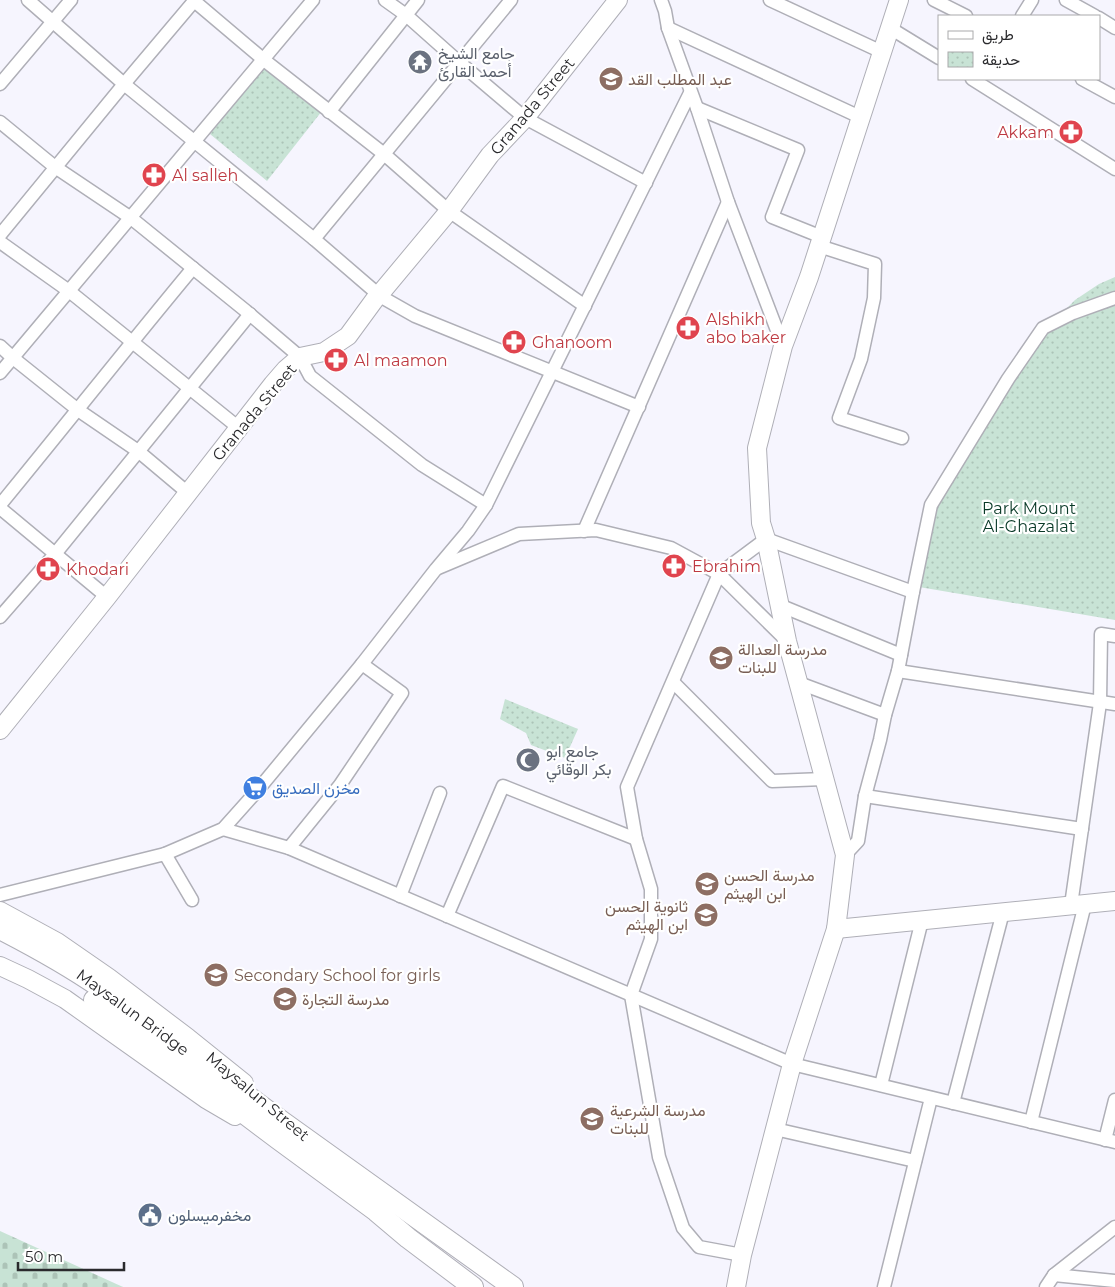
<svg xmlns="http://www.w3.org/2000/svg" width="1115" height="1287" font-family="Montserrat,Vazirmatn,sans-serif">
<style>
.cemetery{fill:url(#cemetery-stones)}
.park{fill:url(#park-dots)}
.lines{fill:none;stroke-linecap:round;stroke-linejoin:round}
.street-casing{stroke:#afafb7;stroke-width:15}
.secondary-casing{stroke:#afafb7;stroke-width:20}
.primary-casing{stroke:#afafb7;stroke-width:22}
.street{stroke:#fff;stroke-width:12}
.secondary{stroke:#fff;stroke-width:18}
.primary{stroke:#fff;stroke-width:20}
.labels{text-anchor:middle;stroke-width:4.5;stroke-linejoin:round;paint-order:stroke}
.worship-label{font-size:16px;fill:#5b616d;stroke:#fff;text-anchor:start}
.education-label{font-size:16px;fill:#785e54;stroke:#fff;text-anchor:start}
.street-label{font-size:16px;fill:#2a2a2d;stroke:#fff}
.health-label{font-size:16px;fill:#be3a42;stroke:#fff;text-anchor:start}
.park-label{font-size:16px;fill:#0a3a28;stroke:#fff}
.shop-label{font-size:16px;fill:#366cbe;stroke:#fff;text-anchor:start}
.service-label{font-size:16px;fill:#4e5e75;stroke:#fff;text-anchor:start}
</style>
<defs>
<pattern id="cemetery-stones" width="16" height="16" patternUnits="userSpaceOnUse" patternTransform="scale(1.25)"><rect width="16" height="16" fill="#c8e3d5"/><path d="M2 7V4a2 2 0 0 1 4 0v3zM10 15v-3a2 2 0 0 1 4 0v3z" fill="#acc3b7"/></pattern>
<pattern id="park-dots" width="8" height="8" patternUnits="userSpaceOnUse" patternTransform="scale(1.25)"><rect width="8" height="8" fill="#c8e3d5"/><path d="M2 2h.1M6 6h.1" fill="none" stroke="#acc3b7" stroke-width="1.8" stroke-linecap="round"/></pattern>
</defs>
<rect width="100%" height="100%" fill="#f6f5fe"/>
<!-- cemetery -->
<polygon class="cemetery" points="0,1231 123,1287 0,1287"/>
<!-- park -->
<g class="park">
<polygon points="265,65 322,111 267,181 210,134"/>
<polygon points="1115,277 1115,620 919,587 935,507 1036,340 1075,300 1099,284"/>
<polygon points="505,699 578,729 565,758 531,745 526,733 500,719"/>
</g>
<g class="lines">
<defs>
<g id="street">
<polyline points="28,0 124,84 314,239 379,295"/>
<polyline points="193,0 264,60 384,154 449,211 585,306"/>
<polyline points="385,0 406,15 460,63 525,118 646,183"/>
<polyline points="661,0 665,11 668,28 697,108 728,202 783,346"/>
<polyline points="770,0 882,52"/>
<polyline points="934,0 966,16"/>
<polyline points="1066,0 1095,16"/>
<polyline points="1022,16 1032,0"/>
<polyline points="1099,18 1115,28"/>
<polyline points="668,28 860,117"/>
<polyline points="890,28 939,58"/>
<polyline points="972,79 1115,169"/>
<polyline points="1082,79 1115,97"/>
<polyline points="0,84 71,0"/>
<polyline points="697,108 798,150 772,217 822,237"/>
<polyline points="329,112 418,0"/>
<polyline points="0,122 55,167 131,218 246,311 300,357 310,376 422,465 486,505"/>
<polyline points="0,235 124,84 195,0"/>
<polyline points="314,239 511,0"/>
<polyline points="0,242 69,291 239,428"/>
<polyline points="819,246 875,264 874,298 861,359 839,418 902,438"/>
<polyline points="378,295 415,316 639,407"/>
<polyline points="0,346 13,358 78,410 138,451 188,493"/>
<polyline points="0,373 313,0"/>
<path d="M0,505c65,-79 128,-159 193,-237"/>
<polyline points="0,508 107,597"/>
<polyline points="584,531 728,202"/>
<polyline points="438,568 519,534 596,530 671,548 719,574 787,641"/>
<polyline points="779,605 901,655"/>
<polyline points="0,617 55,554 250,314"/>
<polyline points="898,671 1115,704"/>
<polyline points="673,682 772,781 824,779"/>
<polyline points="799,683 885,715"/>
<polyline points="865,796 1082,829"/>
<polyline points="223,829 289,848 792,1064 1115,1142"/>
<polyline points="289,848 340,785 402,693 362,664"/>
<polyline points="165,854 192,900"/>
<polyline points="845,855 858,841 865,796 880,740 885,715 898,671 913,592 931,505 1008,379 1043,328 1073,313 1115,298"/>
<polyline points="0,895 165,854 223,829 257,791 362,664 436,569 468,531 486,505 690,93"/>
<polyline points="400,896 440,793"/>
<polyline points="1071,905 1100,703 1101,634 1115,636"/>
<polyline points="447,916 503,786 636,839"/>
<polyline points="881,1085 922,920"/>
<polyline points="953,1103 1003,912"/>
<polyline points="1031,1122 1085,904"/>
<polyline points="775,1129 915,1161"/>
<polyline points="1105,1140 1115,1100"/>
<polyline points="742,1255 699,1247 683,1228 659,1157 631,995 651,939 651,889 636,839 627,787 719,574 766,539 913,592"/>
<polyline points="1054,1275 1115,1281"/>
<polyline points="884,1287 931,1098"/>
<polyline points="1046,1287 1054,1275 1115,1227"/>
</g>
<g id="secondary">
<polyline points="0,730 107,597 273,384 286,369 300,357 324,352 348,336 378,295 379,295 449,211 490,155 525,118 618,0"/>
<polyline points="0,911 57,942 109,978 188,1038 244,1083"/>
<polyline points="836,929 1115,901"/>
<polyline points="0,966 28,979 65,999 206,1099 235,1116"/>
<polyline points="736,1287 742,1255 792,1064 836,929 845,855 787,641 766,539 761,523 757,448 783,346 809,277 899,0"/>
</g>
<g id="primary">
<path d="M0,929c35,18 68,36 101,59l182,134 230,165"/>
<polyline points="94,1000 278,1139 376,1211 408,1238 473,1287"/>
</g>
</defs>
<!-- street casing -->
<use href="#street" class="street-casing"/>
<!-- secondary casing -->
<use href="#secondary" class="secondary-casing"/>
<!-- primary casing -->
<use href="#primary" class="primary-casing"/>
<!-- street -->
<use href="#street" class="street"/>
<!-- secondary -->
<use href="#secondary" class="secondary"/>
<!-- primary -->
<use href="#primary" class="primary"/>
</g>
<!-- icons -->
<defs>
<symbol id="temple-disc" viewBox="-11 -11 22 22"><circle r="9.5" fill="#6b7280" stroke="#fff"/><path d="M0-6L5-2H3V0L6.5 2.5H4V6H1.5V3h-3V6H-4V2.5H-6.5L-3 0V-2H-5Z" fill="#fff"/></symbol>
<symbol id="school-disc" viewBox="-11 -11 22 22"><circle r="9.5" fill="#8d6e63" stroke="#fff"/><path d="M0-5L7-2L0 1L-7-2ZM-4 1L0 2.5L4 1V4Q0 6-4 4Z" fill="#fff"/></symbol>
<symbol id="pharmacy-disc" viewBox="-11 -11 22 22"><circle r="9.5" fill="#e0444e" stroke="#fff"/><path d="M-2-6h4v4h4v4h-4v4h-4v-4h-4v-4h4Z" fill="#fff"/></symbol>
<symbol id="mosque-disc" viewBox="-11 -11 22 22"><circle r="9.5" fill="#6b7280" stroke="#fff"/><path d="M3.5-4.9A6 6 0 1 0 3.5 4.9A5 5 0 1 1 3.5-4.9Z" fill="#fff"/></symbol>
<symbol id="supermarket-disc" viewBox="-11 -11 22 22"><circle r="9.5" fill="#3f7fe0" stroke="#fff"/><path d="M-6-5.5h2.5l.6 2H6L4.5 2H-2.5L-4.4-4H-6ZM-1.5 3.2a1.3 1.3 0 1 0 .1 0ZM3 3.2a1.3 1.3 0 1 0 .1 0Z" fill="#fff"/></symbol>
<symbol id="civic-disc" viewBox="-11 -11 22 22"><circle r="9.5" fill="#5c6f8a" stroke="#fff"/><path d="M-.6-6.5H3V-4.5H.6V-3L4-1V1h2V6H-6V1h2V-1L-.6-3ZM-1.2 2.5V6h2.4V2.5Z" fill="#fff"/></symbol>
</defs>
<g fill-rule="evenodd">
<use href="#temple-disc" x="406" y="48" width="28" height="28"/>
<use href="#school-disc" x="597" y="65" width="28" height="28"/>
<use href="#pharmacy-disc" x="1057" y="118" width="28" height="28"/>
<use href="#pharmacy-disc" x="140" y="161" width="28" height="28"/>
<use href="#pharmacy-disc" x="674" y="314" width="28" height="28"/>
<use href="#pharmacy-disc" x="500" y="328" width="28" height="28"/>
<use href="#pharmacy-disc" x="322" y="346" width="28" height="28"/>
<use href="#pharmacy-disc" x="660" y="552" width="28" height="28"/>
<use href="#pharmacy-disc" x="34" y="555" width="28" height="28"/>
<use href="#school-disc" x="707" y="644" width="28" height="28"/>
<use href="#mosque-disc" x="514" y="746" width="28" height="28"/>
<use href="#supermarket-disc" x="241" y="774" width="28" height="28"/>
<use href="#school-disc" x="693" y="870" width="28" height="28"/>
<use href="#school-disc" x="692" y="901" width="28" height="28"/>
<use href="#school-disc" x="202" y="961" width="28" height="28"/>
<use href="#school-disc" x="271" y="985" width="28" height="28"/>
<use href="#school-disc" x="578" y="1105" width="28" height="28"/>
<use href="#civic-disc" x="136" y="1201" width="28" height="28"/>
</g>
<g class="labels">
<!-- worship labels -->
<g class="worship-label">
<text x="438" y="59">جامع الشيخ<tspan x="438" dy="18">أحمد القارئ</tspan></text>
<text x="546" y="757">جامع ابو<tspan x="546" dy="18">بكر الوقائي</tspan></text>
</g>
<!-- education labels -->
<g class="education-label">
<text x="628" y="85">عبد المطلب القد</text>
<text x="738" y="655">مدرسة العدالة<tspan x="738" dy="18">للبنات</tspan></text>
<text x="724" y="881">مدرسة الحسن<tspan x="724" dy="18">ابن الهيثم</tspan></text>
<text x="688" y="912" text-anchor="end">ثانوية الحسن<tspan x="688" dy="18">ابن الهيثم</tspan></text>
<text x="234" y="981">Secondary School for girls</text>
<text x="302" y="1005">مدرسة التجارة</text>
<text x="610" y="1116">مدرسة الشرعية<tspan x="610" dy="18">للبنات</tspan></text>
</g>
<!-- street labels -->
<g class="street-label">
<text transform="translate(532 106) rotate(-50)" y="6">Granada Street</text>
<text transform="translate(254 412) rotate(-50)" y="6">Granada Street</text>
<text transform="translate(133 1012) rotate(36)" y="6">Maysalun Bridge</text>
<text transform="translate(258 1096) rotate(40)" y="6">Maysalun Street</text>
</g>
<!-- health labels -->
<g class="health-label">
<text x="1054" y="138" text-anchor="end">Akkam</text>
<text x="172" y="181">Al salleh</text>
<text x="706" y="325">Alshikh<tspan x="706" dy="18">abo baker</tspan></text>
<text x="532" y="348">Ghanoom</text>
<text x="354" y="366">Al maamon</text>
<text x="692" y="572">Ebrahim</text>
<text x="66" y="575">Khodari</text>
</g>
<!-- park labels -->
<g class="park-label">
<text x="1029" y="514">Park Mount<tspan x="1029" dy="18">Al-Ghazalat</tspan></text>
</g>
<!-- shop labels -->
<g class="shop-label">
<text x="272" y="794">مخزن الصديق</text>
</g>
<!-- service labels -->
<g class="service-label">
<text x="168" y="1221">مخفرميسلون</text>
</g>
</g>
<!-- legend -->
<rect x="938" y="15" width="162" height="65" fill="#ffffff" stroke="#aaaaab"/>
<rect x="948" y="31" width="25" height="8" fill="#ffffff" stroke="#aaaaab"/>
<text x="982" y="40" font-size="15" fill="#2a2a2d">طريق</text>
<rect x="948" y="52" width="25" height="15" fill="url(#park-dots)" stroke="#aaaaab"/>
<text x="982" y="65" font-size="15" fill="#2a2a2d">حديقة</text>
<!-- scale -->
<path d="M18 1262v8h106v-8" fill="none" stroke="#2a2a2d" stroke-width="2.5"/>
<text x="25" y="1262" font-size="15" fill="#2a2a2d" stroke="#ffffff" stroke-width="4" paint-order="stroke">50 m</text>
</svg>
